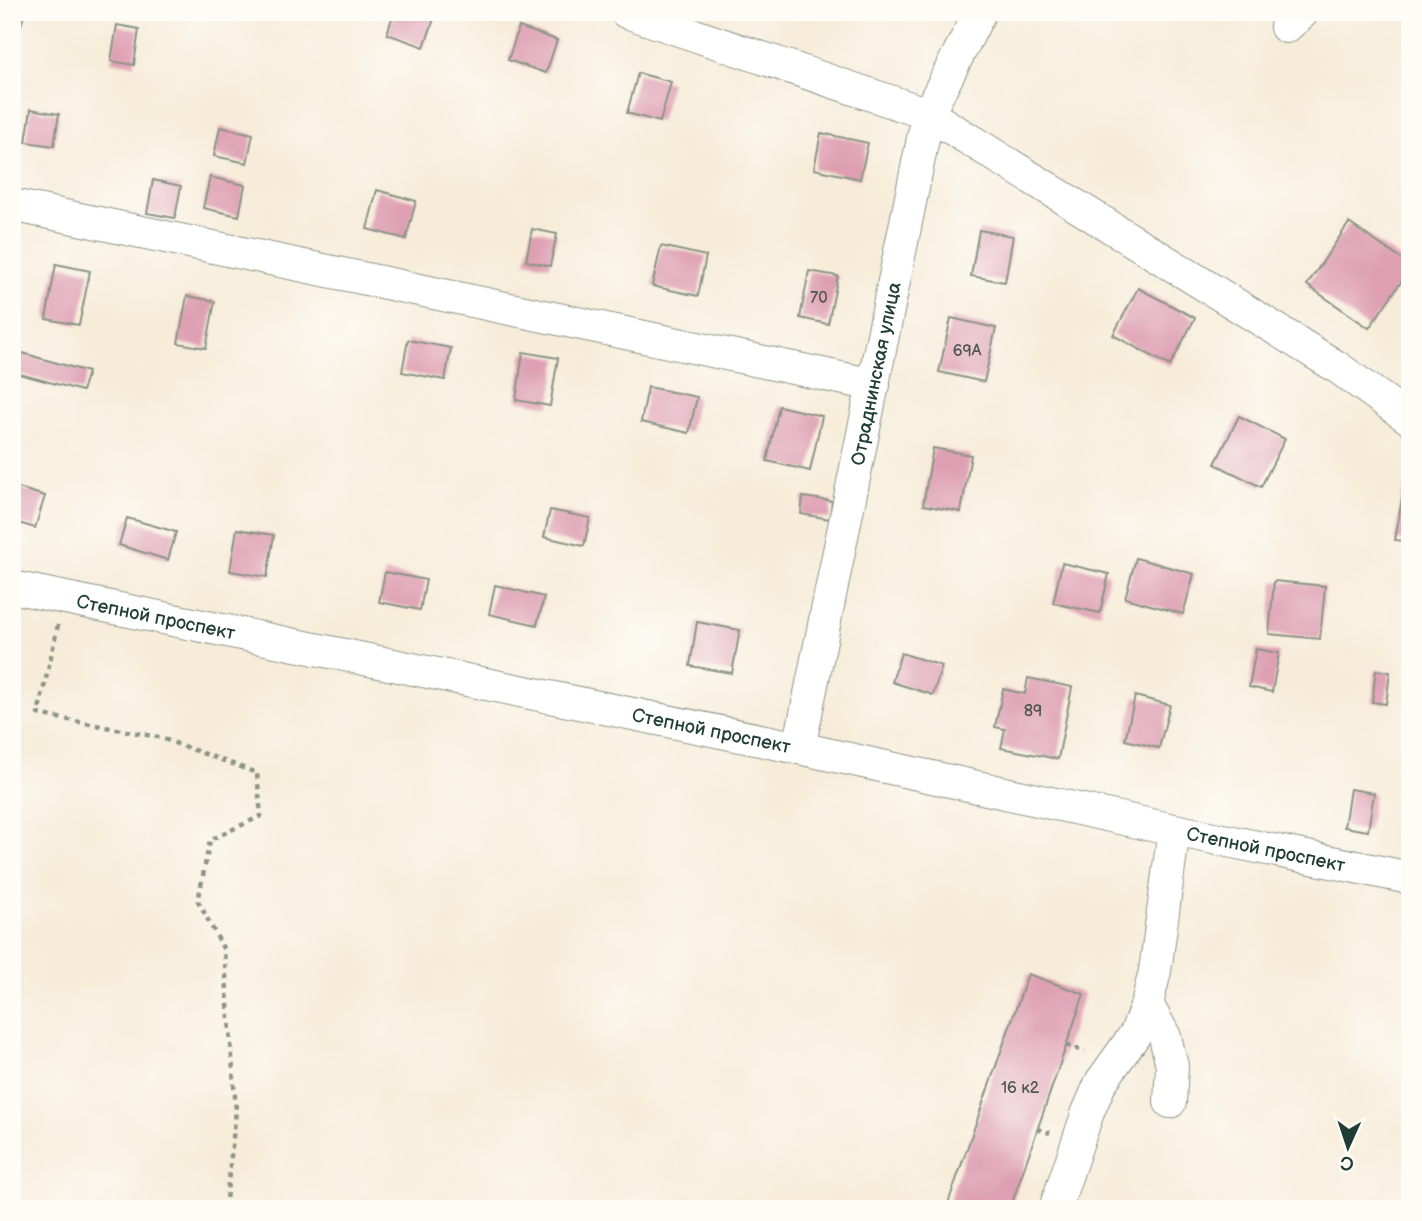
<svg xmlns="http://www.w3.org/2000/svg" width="1422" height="1221" font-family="'Balsamiq Sans',sans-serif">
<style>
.building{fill:#de9fb3}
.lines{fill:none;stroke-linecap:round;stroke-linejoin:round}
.minor-casing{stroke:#8b9486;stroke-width:34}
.path{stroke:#8b9486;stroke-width:4.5;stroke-dasharray:5 5;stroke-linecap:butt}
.minor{stroke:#fff;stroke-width:32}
.labels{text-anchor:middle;stroke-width:6;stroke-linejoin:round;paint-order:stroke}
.number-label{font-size:16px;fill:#4f5654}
.street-label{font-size:19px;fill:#1f3d34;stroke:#fdfcf7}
</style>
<rect width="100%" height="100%" fill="#fdfcf7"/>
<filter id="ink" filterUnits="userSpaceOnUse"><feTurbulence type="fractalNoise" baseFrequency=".0143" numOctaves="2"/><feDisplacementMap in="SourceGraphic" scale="14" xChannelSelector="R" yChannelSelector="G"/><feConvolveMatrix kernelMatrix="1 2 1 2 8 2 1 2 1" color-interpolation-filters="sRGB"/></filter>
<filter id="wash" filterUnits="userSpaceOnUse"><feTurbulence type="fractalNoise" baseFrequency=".00686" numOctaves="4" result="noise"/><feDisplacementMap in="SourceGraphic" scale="28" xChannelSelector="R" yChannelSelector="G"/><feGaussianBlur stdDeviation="1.57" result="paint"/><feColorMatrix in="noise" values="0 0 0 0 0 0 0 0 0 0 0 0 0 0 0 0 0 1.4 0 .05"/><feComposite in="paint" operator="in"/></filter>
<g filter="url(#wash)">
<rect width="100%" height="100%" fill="#f7ecd9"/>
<g id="blocks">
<!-- building -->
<g class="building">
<polygon points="12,12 25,12 21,25 12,22"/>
<polygon points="394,12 426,12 435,16 424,47 387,34"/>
<polygon points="117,25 139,29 134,65 111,61"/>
<polygon points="519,27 557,40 546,73 508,60"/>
<polygon points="638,73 671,82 660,122 627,113"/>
<polygon points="31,109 59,114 54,146 26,142"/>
<polygon points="220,127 253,134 247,163 214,156"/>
<polygon points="821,133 868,143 860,179 814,169"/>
<polygon points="210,177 245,185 239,216 203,208"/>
<polygon points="153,180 181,186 175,218 147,213"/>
<polygon points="377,190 416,201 406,239 367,229"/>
<polygon points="1349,223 1410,265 1410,269 1369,328 1307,285"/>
<polygon points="532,229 557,234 550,266 526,261"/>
<polygon points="979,230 1013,236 1005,282 971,276"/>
<polygon points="661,246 706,256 698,296 652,286"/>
<polygon points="56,264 90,271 79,325 46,319"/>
<polygon points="809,271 838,276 828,324 800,318"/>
<polygon points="1138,288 1195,318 1170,366 1113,335"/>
<polygon points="187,296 215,301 206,348 178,343"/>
<polygon points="951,318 996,328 984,382 939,372"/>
<polygon points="408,340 451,348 445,380 402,372"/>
<polygon points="12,350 88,372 82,391 12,372"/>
<polygon points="523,352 558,358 550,406 516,400"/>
<polygon points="648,387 697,397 689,433 641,422"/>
<polygon points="779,406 822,416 810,471 767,461"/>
<polygon points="1239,416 1285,439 1261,487 1215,464"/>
<polygon points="933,448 971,455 961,512 923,505"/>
<polygon points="12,486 45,496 35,528 12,521"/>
<polygon points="1403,492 1410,493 1410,542 1395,540"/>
<polygon points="803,497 832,501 830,519 801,514"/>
<polygon points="550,510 590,518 584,546 544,537"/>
<polygon points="127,518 176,532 168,560 119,545"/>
<polygon points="237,529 274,535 267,577 230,571"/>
<polygon points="1136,558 1194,574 1183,614 1125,598"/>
<polygon points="1062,563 1109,574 1100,613 1053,603"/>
<polygon points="385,572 426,580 420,610 379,602"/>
<polygon points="1274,581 1325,586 1320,639 1269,634"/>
<polygon points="495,585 544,597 537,625 489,614"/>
<polygon points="697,622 740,630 732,673 690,666"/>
<polygon points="1256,649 1279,653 1272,692 1249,687"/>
<polygon points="901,653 942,666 933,695 892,682"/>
<polygon points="1376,670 1390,672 1386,704 1372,702"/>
<polygon points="1028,678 1072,687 1058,759 1001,748 1005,729 995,727 1003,689 1025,694"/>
<polygon points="1135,696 1170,705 1159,748 1125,740"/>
<polygon points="1350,789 1374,793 1368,831 1344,827"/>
<polygon points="1028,974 1084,994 1010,1209 946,1209"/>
</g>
</g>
</g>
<g filter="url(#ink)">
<use href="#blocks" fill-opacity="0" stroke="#8b9486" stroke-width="2"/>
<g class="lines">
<defs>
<g id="minor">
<polyline points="626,12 928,114 1337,367 1410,419"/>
<polyline points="1286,27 1303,12"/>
<polyline points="12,205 874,385"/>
<path id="s1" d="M12,587l787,161 375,82 236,48"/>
<path id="s2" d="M799,748l129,-634 52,-102"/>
<polyline points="1147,1004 1165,1037 1172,1066 1170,1102"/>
<polyline points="1055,1209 1088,1112 1101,1082 1136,1033 1147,1004 1155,971 1174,830"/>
</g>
</defs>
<!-- minor casing -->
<use href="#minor" class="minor-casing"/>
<!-- path -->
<g class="path">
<polyline points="58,625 38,714 158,737 257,773 261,816 210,840 198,901 224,950 236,1111 225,1209"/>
<polyline points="1066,1045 1085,1052"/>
<polyline points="1037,1129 1050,1133"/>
</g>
<!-- minor -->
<use href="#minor" class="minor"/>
</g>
</g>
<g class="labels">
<!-- number labels -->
<g class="number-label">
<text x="819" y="303">70</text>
<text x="967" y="356">69А</text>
<text x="1033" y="716">89</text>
<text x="1020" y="1093">16 к2</text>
</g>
<!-- street labels -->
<g class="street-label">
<text dy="7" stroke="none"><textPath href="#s2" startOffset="382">Отраднинская улица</textPath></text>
<text dy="7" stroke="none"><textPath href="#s1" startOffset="147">Степной проспект</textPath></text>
<text dy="7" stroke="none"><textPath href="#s1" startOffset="714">Степной проспект</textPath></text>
<text dy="7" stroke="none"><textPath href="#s1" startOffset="1281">Степной проспект</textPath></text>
</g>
</g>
<!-- margin -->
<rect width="1422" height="1221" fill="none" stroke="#fdfcf7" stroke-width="42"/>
<!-- north arrow -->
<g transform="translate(1348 1147) rotate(183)" stroke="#fdfcf7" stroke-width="5" paint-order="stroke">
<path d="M0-5L12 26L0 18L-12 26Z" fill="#1f3d34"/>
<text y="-10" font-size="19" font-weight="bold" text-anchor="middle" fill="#1f3d34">С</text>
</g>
</svg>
